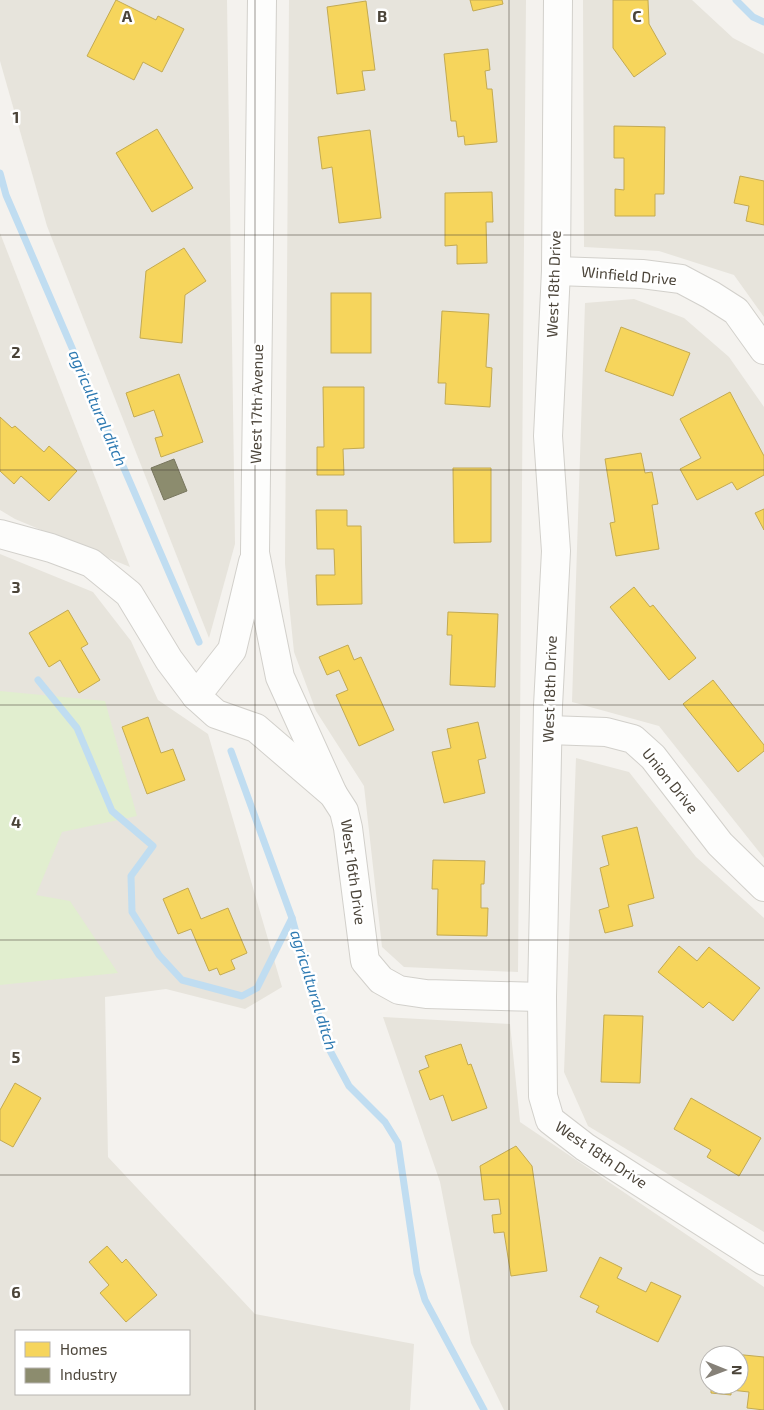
<svg xmlns="http://www.w3.org/2000/svg" width="764" height="1410" font-family="'Exo 2',sans-serif">
<style>
.residential{fill:#e7e4dc;fill-rule:evenodd}
.green{fill:#e1eecf}
.homes{fill:#f6d55c;stroke:#c3aa52}
.industry{fill:#8c8c6e;stroke:#78765e}
.lines{fill:none;stroke-linecap:round;stroke-linejoin:round}
.stream{stroke:#c0ddf1;stroke-width:7}
.minor-casing{stroke:#d2d0cb;stroke-width:30}
.minor{stroke:#fdfdfc;stroke-width:28}
.grid{fill:none;stroke:#4b4439;stroke-width:1;stroke-opacity:0.55}
.labels{text-anchor:middle;stroke-width:5;stroke-linejoin:round;paint-order:stroke}
.street-label{font-size:15px;fill:#4b4439;stroke:#fff}
.water-label{font-size:16px;font-style:italic;fill:#2e7ab2;stroke:#fff}
.grid-label{font-size:16px;text-anchor:middle;font-weight:bold;fill:#4b4439;stroke:#fff;stroke-width:5;stroke-linejoin:round;paint-order:stroke}
</style>
<rect width="100%" height="100%" fill="#f4f2ee"/>
<!-- residential -->
<g class="residential">
<polygon points="0,0 227,0 235,544 209,638 47,226 0,61"/>
<polygon points="289,0 526,0 518,972 404,967 382,947 364,786 316,711 294,652 285,564"/>
<polygon points="583,0 692,0 733,38 764,54 764,317 734,275 659,251 584,247"/>
<polygon points="0,233 130,567 15,519 0,510"/>
<polygon points="634,299 684,318 729,357 764,407 764,858 659,726 572,702 585,303"/>
<path d="M0,554l93,38 38,49 27,59 50,34 74,253 -37,22 -79,-20 -61,8 3,160 147,157 159,30 -4,66h-410zM16,1331h173v63h-173z"/>
<polygon points="576,758 629,772 696,857 764,918 764,1232 588,1126 564,1072"/>
<path d="M383,1017l127,7 10,98 244,165v123h-260l-33,-67 -31,-161zM709,1355h30v30h-30z"/>
</g>
<!-- green -->
<polygon class="green" points="0,691 105,701 137,816 62,832 36,895 70,901 118,973 0,985"/>
<!-- homes -->
<g class="homes">
<polygon points="116,0 156,20 158,16 184,29 162,72 143,62 134,80 87,56"/>
<polygon points="470,0 502,0 503,4 473,11"/>
<polygon points="613,0 648,0 649,24 666,54 634,77 613,48"/>
<polygon points="366,1 375,70 362,71 365,90 337,94 327,7"/>
<polygon points="488,49 490,70 485,71 487,89 492,89 497,142 465,145 464,136 458,137 456,121 451,121 444,54"/>
<polygon points="614,126 665,127 664,194 655,194 655,216 615,216 615,189 624,190 624,158 614,158"/>
<polygon points="157,129 193,188 152,212 116,153"/>
<polygon points="370,130 381,218 339,223 332,167 322,169 318,137"/>
<polygon points="740,176 764,181 764,225 746,221 749,206 734,203"/>
<polygon points="492,192 493,222 486,222 487,263 457,264 457,245 445,246 445,193"/>
<polygon points="184,248 206,281 185,295 182,343 140,338 146,271"/>
<rect x="331" y="293" width="40" height="60"/>
<polygon points="442,311 489,314 486,367 492,368 490,407 445,404 446,383 438,383"/>
<polygon points="621,327 690,353 673,396 605,371"/>
<polygon points="179,374 203,442 161,457 155,438 163,436 154,410 134,417 126,393"/>
<polygon points="323,387 364,387 364,448 343,449 344,475 317,475 317,447 324,447"/>
<polygon points="730,392 764,456 764,475 737,490 732,482 697,500 680,469 701,458 680,419"/>
<polygon points="0,417 12,428 15,426 44,452 49,446 77,471 49,501 21,476 14,484 0,471"/>
<polygon points="641,453 645,473 652,472 658,504 652,505 659,549 616,556 610,523 615,522 605,459"/>
<polygon points="453,468 491,468 491,542 454,543"/>
<polygon points="764,509 764,530 755,513"/>
<polygon points="316,510 347,510 347,526 361,526 362,604 317,605 316,575 335,575 334,549 317,549"/>
<polygon points="634,587 650,607 653,605 696,658 669,680 610,607"/>
<polygon points="68,610 88,644 81,648 100,680 79,693 60,660 49,667 29,633"/>
<polygon points="448,612 498,614 495,687 450,685 452,635 447,635"/>
<polygon points="348,645 354,660 361,657 394,730 359,746 336,695 348,690 339,670 327,675 319,657"/>
<polygon points="713,680 764,745 764,751 738,772 683,704"/>
<polygon points="148,717 161,753 173,749 185,780 147,794 122,727"/>
<polygon points="478,722 486,758 478,760 485,793 444,803 432,752 451,748 447,729"/>
<polygon points="637,827 654,898 628,905 633,926 605,933 599,910 609,907 600,868 609,865 602,836"/>
<polygon points="433,860 485,861 484,884 481,884 481,908 488,908 487,936 437,935 438,889 432,889"/>
<polygon points="188,888 201,919 228,908 247,953 231,960 235,969 220,975 217,968 209,971 191,929 178,934 163,899"/>
<polygon points="679,946 697,961 709,947 760,988 733,1021 709,1002 703,1008 658,972"/>
<polygon points="604,1015 643,1016 640,1083 601,1082"/>
<polygon points="461,1044 468,1065 471,1064 487,1108 452,1121 443,1095 430,1100 419,1071 429,1067 425,1056"/>
<polygon points="15,1083 41,1098 13,1147 0,1140 0,1110"/>
<polygon points="691,1098 761,1138 739,1176 707,1157 711,1150 674,1129"/>
<polygon points="516,1146 532,1166 547,1271 511,1276 504,1232 494,1233 492,1215 501,1214 499,1199 484,1200 480,1166"/>
<polygon points="107,1246 122,1263 126,1259 157,1295 126,1322 100,1293 109,1285 89,1262"/>
<polygon points="600,1257 622,1268 617,1278 646,1292 651,1282 681,1296 658,1342 596,1312 599,1306 580,1297"/>
<polygon points="714,1352 764,1357 764,1410 747,1408 749,1392 731,1390 731,1395 711,1393 711,1385 739,1385 739,1355 714,1355"/>
</g>
<!-- industry -->
<polygon class="industry" points="174,459 187,491 164,500 151,468"/>
<g class="lines">
<!-- stream -->
<g class="stream">
<polyline points="736,0 753,17 764,22"/>
<polyline points="0,173 6,195 199,642"/>
<polyline points="38,680 77,728 112,811 153,846 131,876 132,912 159,955 182,980 242,996 257,988 292,918"/>
<polyline points="231,751 292,918 327,1045 349,1086 385,1122 398,1143 417,1273 425,1300 484,1410"/>
</g>
<defs>
<g id="minor">
<polyline points="262,0 255,553 280,677 333,794"/>
<polyline points="558,0 556,271 548,436 556,551 548,706 542,997 543,1096 550,1120 585,1147 764,1261"/>
<polyline points="556,271 642,274 681,279 711,295 736,311 764,350"/>
<polyline points="0,534 51,548 91,563 129,594 169,660 196,696 216,714 256,728 333,794 344,811 348,828 365,961 381,980 399,990 426,994 542,997"/>
<polyline points="196,696 232,650 253,562"/>
<polyline points="548,730 606,732 633,739 653,757 720,844 764,887"/>
</g>
</defs>
<!-- minor casing -->
<use href="#minor" class="minor-casing"/>
<!-- minor -->
<use href="#minor" class="minor"/>
</g>
<!-- grid -->
<path class="grid" d="M255,0v1410M509,0v1410M0,235h764M0,470h764M0,705h764M0,940h764M0,1175h764"/>
<g class="labels">
<!-- street labels -->
<g class="street-label">
<text transform="translate(629 276) rotate(5)" y="5">Winfield Drive</text>
<text transform="translate(554 284) rotate(-88)" y="5">West 18th Drive</text>
<text transform="translate(257 404) rotate(-89)" y="5">West 17th Avenue</text>
<text transform="translate(550 689) rotate(-88)" y="5">West 18th Drive</text>
<text transform="translate(670 781) rotate(51)" y="5">Union Drive</text>
<text transform="translate(353 872) rotate(82)" y="5">West 16th Drive</text>
<text transform="translate(601 1155) rotate(34)" y="5">West 18th Drive</text>
</g>
<!-- water labels -->
<g class="water-label">
<text transform="translate(98 408) rotate(67)" y="6">agricultural ditch</text>
<text transform="translate(314 990) rotate(73)" y="6">agricultural ditch</text>
</g>
</g>
<g class="grid-label">
<text x="127" y="22">A</text>
<text x="382" y="22">B</text>
<text x="637" y="22">C</text>
<text x="16" y="123">1</text>
<text x="16" y="358">2</text>
<text x="16" y="593">3</text>
<text x="16" y="828">4</text>
<text x="16" y="1063">5</text>
<text x="16" y="1298">6</text>
</g>
<!-- legend -->
<rect x="15" y="1330" width="175" height="65" fill="#ffffff" stroke="#b7b4b0"/>
<rect x="25" y="1342" width="25" height="15" fill="#f6d55c" stroke="#b7b4b0"/>
<text x="60" y="1355" font-size="15" fill="#4b4439">Homes</text>
<rect x="25" y="1368" width="25" height="15" fill="#8c8c6e" stroke="#b7b4b0"/>
<text x="60" y="1380" font-size="15" fill="#4b4439">Industry</text>
<!-- north arrow -->
<g transform="translate(724 1370) rotate(91)"><circle r="24" fill="#ffffff" stroke="#b7b4b0"/>
<path d="M0-4L9 19L0 12L-9 19Z" fill="#868178"/>
<text y="-8" font-size="14" font-weight="bold" text-anchor="middle" fill="#4b4439">N</text>
</g>
</svg>
